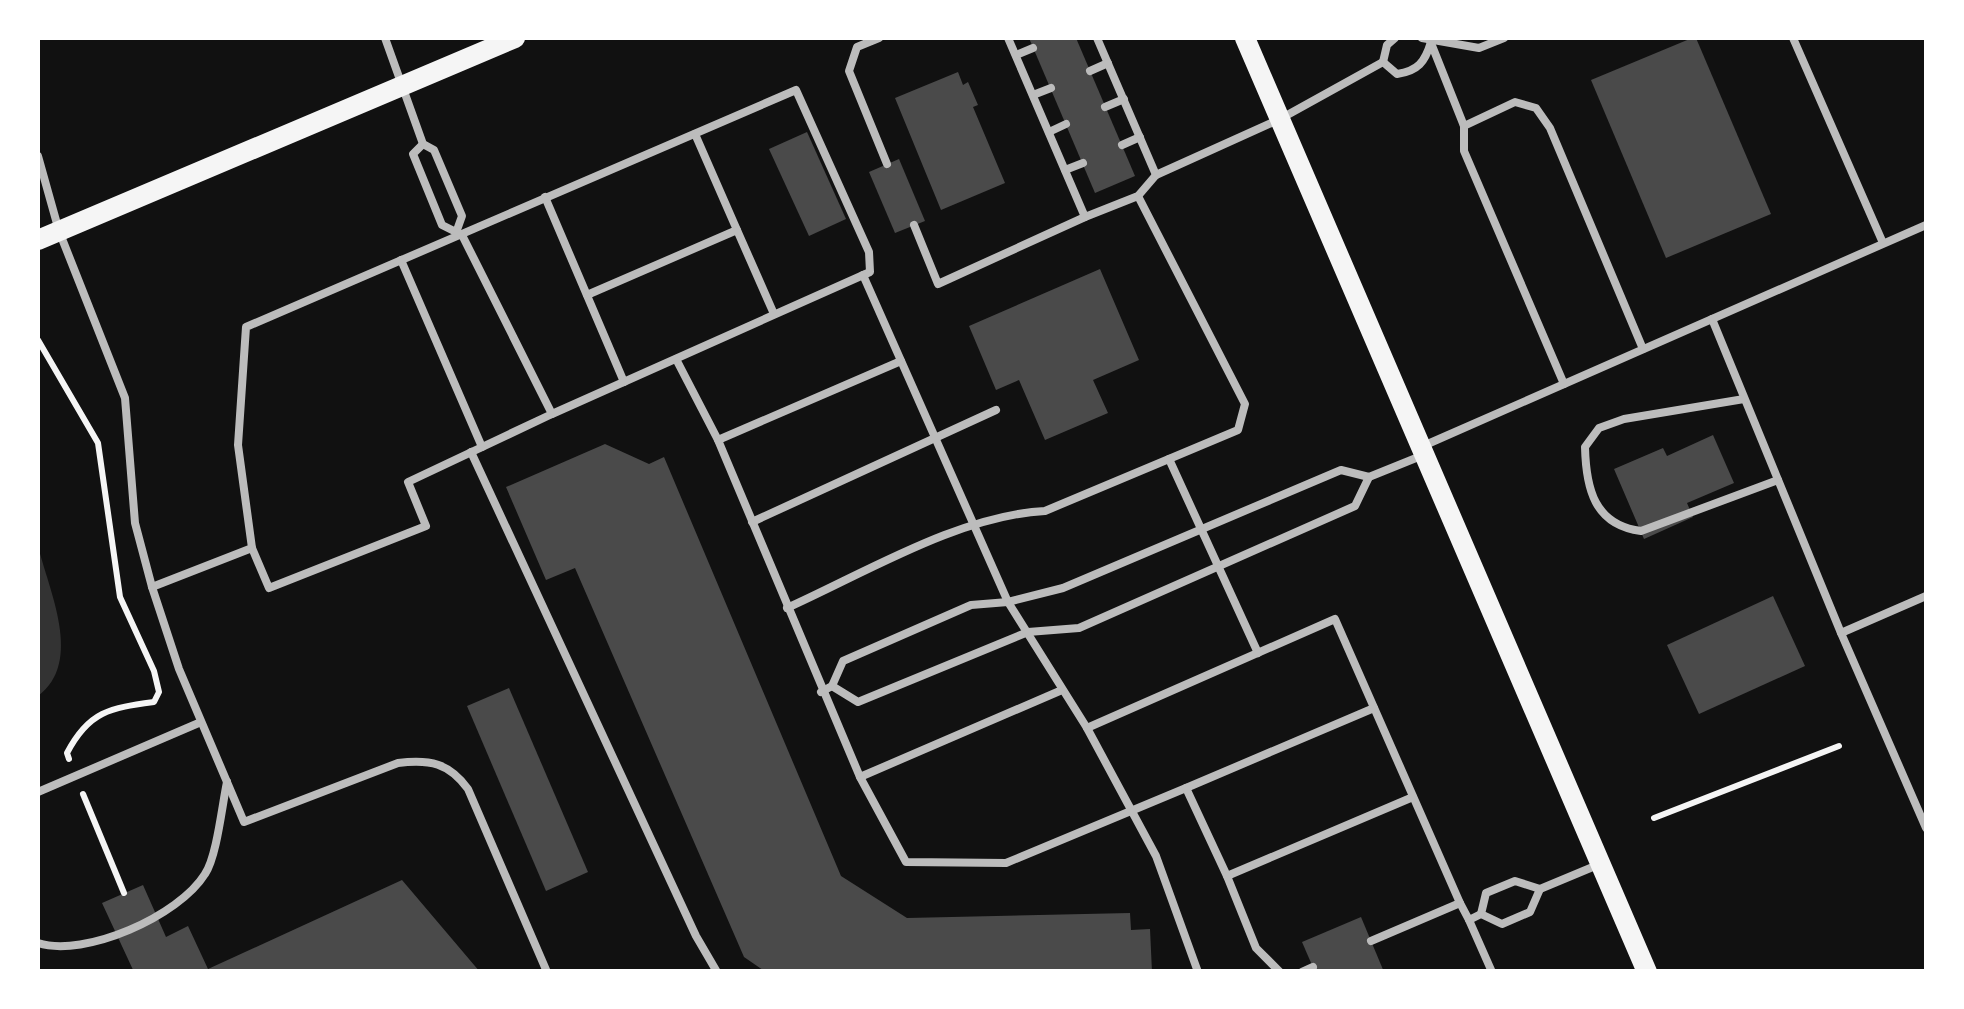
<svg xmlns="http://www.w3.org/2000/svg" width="1964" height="1009" font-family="Cabin,sans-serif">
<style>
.water{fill:#333}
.building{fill:#4a4a4a}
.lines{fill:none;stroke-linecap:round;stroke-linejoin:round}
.path{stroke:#f5f5f5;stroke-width:6}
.service{stroke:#bcbcbc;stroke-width:8}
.secondary{stroke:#f5f5f5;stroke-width:20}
</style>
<rect width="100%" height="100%" fill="#111"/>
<!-- water -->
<path class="water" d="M38,546c11,45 46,116 0,150z"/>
<!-- building -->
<g class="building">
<polygon points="1029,38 1076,38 1135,176 1095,193"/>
<polygon points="1692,38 1696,38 1771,214 1666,258 1591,80"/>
<polygon points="958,72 963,85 968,82 978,105 973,107 1005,183 941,210 895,98"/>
<polygon points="807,132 846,219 809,236 769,149"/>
<polygon points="899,159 925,221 895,233 869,172"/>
<polygon points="1100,269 1139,360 1093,380 1108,413 1045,440 1019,380 996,390 969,326"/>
<polygon points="1713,435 1734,483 1687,503 1693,517 1644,539 1614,469 1663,448 1667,456"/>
<polygon points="605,444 649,464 664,457 841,876 907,918 1130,913 1131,930 1150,929 1152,972 766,972 744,957 575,568 546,580 506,487"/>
<polygon points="1773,596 1805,666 1699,714 1667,645"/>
<polygon points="509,688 588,872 546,891 467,706"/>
<polygon points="402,880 480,972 134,972 102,903 143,885 166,937 188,926 208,969"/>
<polygon points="1361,917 1384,972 1315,972 1302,942"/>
</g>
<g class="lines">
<!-- path -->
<g class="path">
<path d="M38,340l60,103 22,154 34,74 5,21 -5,10c-44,6 -65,9 -87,51l2,6"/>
<polyline points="83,794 124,893"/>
<polyline points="1654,818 1839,746"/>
</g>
<!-- service -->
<g class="service">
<polyline points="385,38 423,144 434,150 462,216 457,230"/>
<polyline points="879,38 857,47 849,71 887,164"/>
<polyline points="1008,38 1085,217 1138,196 1156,175"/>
<polyline points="1097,38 1156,175 1280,119 1383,62"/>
<polyline points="1422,38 1479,48 1504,38"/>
<polyline points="1429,38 1464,126 1464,151 1564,384"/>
<polyline points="1793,38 1883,243"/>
<polyline points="1016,55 1033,48"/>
<path d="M1383,62l14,12c21,-3 28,-12 34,-32"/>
<polyline points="1383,62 1387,45 1395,38"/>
<polyline points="1090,71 1108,63"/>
<polyline points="1033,95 1051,88"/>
<polyline points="1105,107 1124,99"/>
<polyline points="1464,126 1515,102 1536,108 1550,128 1643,349"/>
<polyline points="1049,132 1066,124"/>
<polyline points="1122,145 1140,137"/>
<path d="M38,156l21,75 66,167 10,125 17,64 27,82 65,153 154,-59c32,-4 51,0 70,26l79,183"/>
<polyline points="1065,170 1083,163"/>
<polyline points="545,197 624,382"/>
<polyline points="914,225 938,284 1085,217"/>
<polyline points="737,230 774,314"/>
<polyline points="401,260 482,447"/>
<polyline points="863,275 1008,602 1087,728"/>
<polyline points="587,295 737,230 695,134"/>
<polyline points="1712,319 1841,633"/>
<polyline points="676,359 718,440 860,777"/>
<path d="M1744,399l-120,20 -25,9 -14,19c1,41 9,78 56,84l137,-51"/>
<polyline points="718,440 901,361"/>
<polyline points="1423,446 1926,225"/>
<polyline points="471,452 696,936 717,972"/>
<polyline points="1169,459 1258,653"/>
<polyline points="752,522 996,410"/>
<polyline points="252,548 269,588 426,526 408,482 552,414"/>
<path d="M152,587l100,-39 -14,-103 8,-118c183,-79 366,-159 550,-237l73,162 1,20 -318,142 -90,-179 -20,-10 -29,-71 10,-10"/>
<polyline points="1926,596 1841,633 1926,828"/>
<path d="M787,608c78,-35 173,-93 258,-97l193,-81 7,-26 -107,-208"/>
<polyline points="832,686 858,702 1028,632 1079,628 1355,506 1369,477"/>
<polyline points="1062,690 860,777 906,862 1006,863 1186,788 1227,876 1413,797"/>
<polyline points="821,692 832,686 843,661 971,605 1008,602 1063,588 1341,470 1369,477 1421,456"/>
<polyline points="1186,788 1374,708"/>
<polyline points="38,792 201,722"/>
<polyline points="1227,876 1256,948 1280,972"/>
<polygon points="1515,881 1540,889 1530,912 1502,924 1481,914 1486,893"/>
<polyline points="1540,889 1600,864"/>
<polyline points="1469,920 1492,972"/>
<polyline points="1371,941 1460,903"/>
<path d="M38,943c47,15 141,-27 167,-69 12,-18 17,-69 22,-92"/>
<polyline points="1198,972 1156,856 1087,728 1335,619 1460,903 1469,920 1481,914"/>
<polyline points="1302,972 1313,967"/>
</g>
<!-- secondary -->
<g class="secondary">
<polyline points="1245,38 1647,972"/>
<polyline points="38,240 515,38"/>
</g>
</g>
<!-- border -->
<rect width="1964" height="1009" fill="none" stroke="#ffffff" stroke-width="80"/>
</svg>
